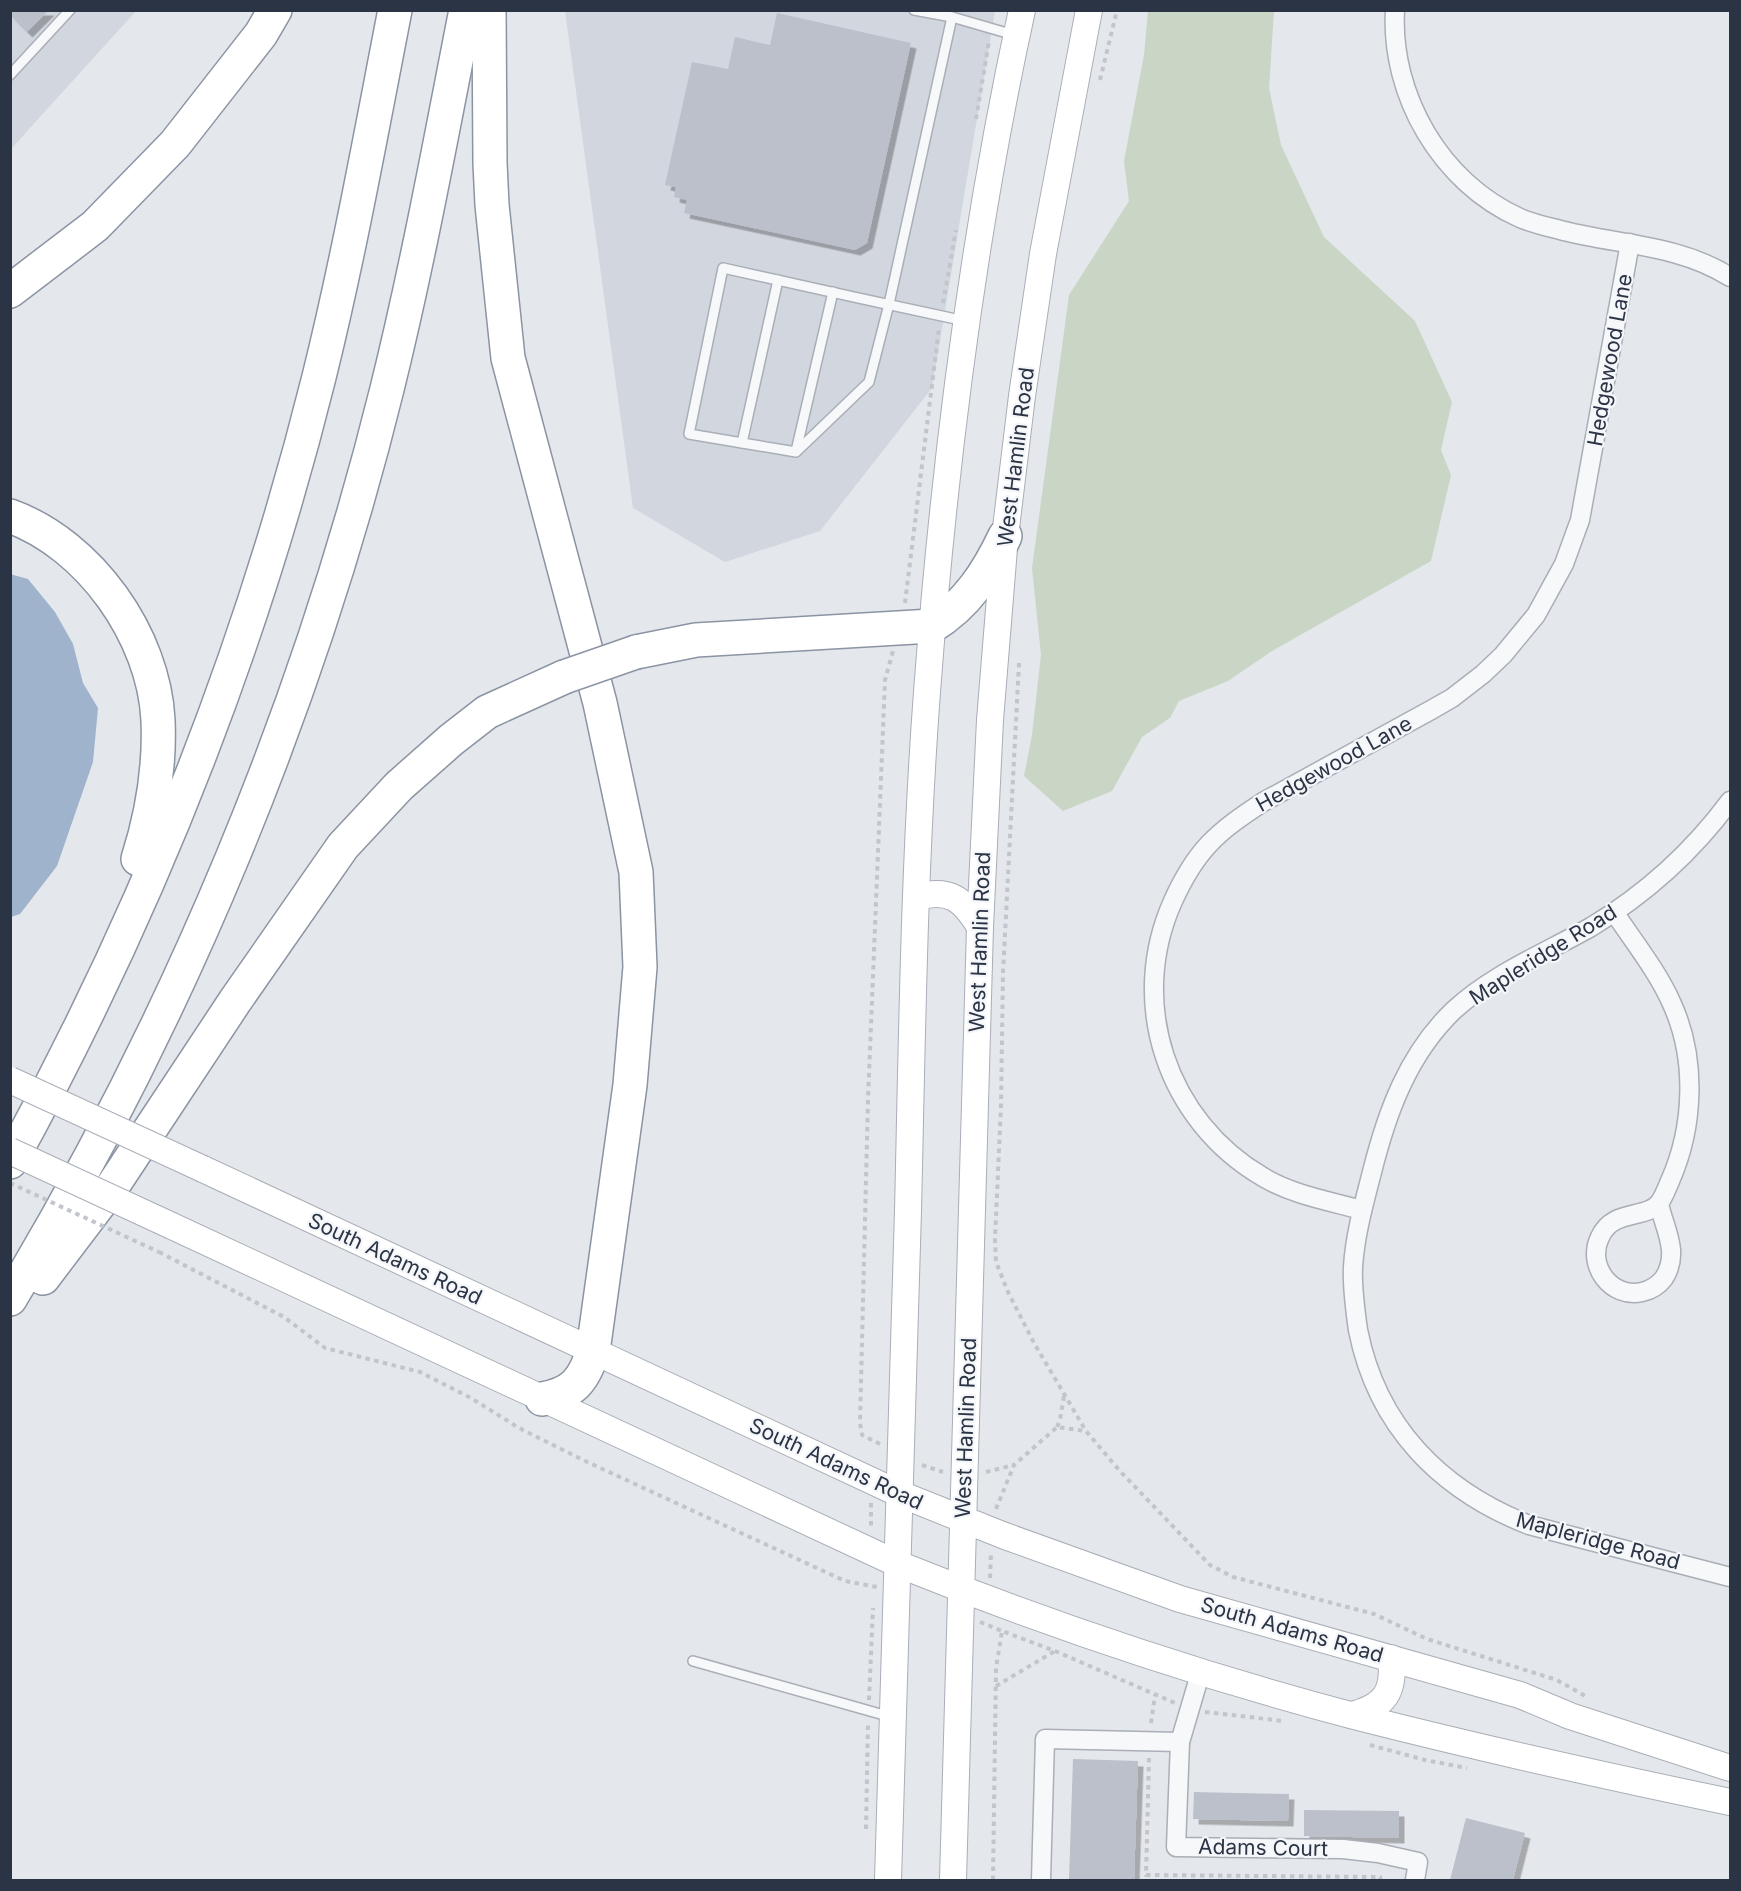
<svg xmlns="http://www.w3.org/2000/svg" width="1741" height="1891" font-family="Inter,sans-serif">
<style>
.built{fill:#d2d6de}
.green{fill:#c9d6c5}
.water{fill:#9fb4cc}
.building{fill:#bbc0ca;filter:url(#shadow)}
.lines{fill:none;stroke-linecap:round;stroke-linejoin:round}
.lane-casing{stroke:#a9aeb7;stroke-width:12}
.street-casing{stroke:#a9aeb7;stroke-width:21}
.secondary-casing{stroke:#a9aeb7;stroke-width:28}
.highway-casing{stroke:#8b94a3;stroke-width:36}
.path{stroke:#c2c5cb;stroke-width:4;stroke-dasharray:4.5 4.5;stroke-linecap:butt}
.lane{stroke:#f7f8fa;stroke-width:9}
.street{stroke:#f7f8fa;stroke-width:18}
.secondary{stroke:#fff;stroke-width:26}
.highway{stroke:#fff;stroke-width:33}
.secondary-bridge-casing{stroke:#a9aeb7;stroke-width:28;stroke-linecap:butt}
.highway-bridge-casing{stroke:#8b94a3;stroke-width:36;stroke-linecap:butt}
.path-bridge{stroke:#c2c5cb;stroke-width:4;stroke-dasharray:4.5 4.5;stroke-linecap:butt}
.secondary-bridge{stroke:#fff;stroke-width:26}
.highway-bridge{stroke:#fff;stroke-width:33}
.labels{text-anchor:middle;stroke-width:4.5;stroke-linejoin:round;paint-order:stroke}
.street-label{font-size:21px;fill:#2b3445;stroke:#f4f6f9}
</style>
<defs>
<filter id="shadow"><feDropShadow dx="5.5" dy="5.5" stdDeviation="0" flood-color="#0004"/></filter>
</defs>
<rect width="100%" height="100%" fill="#e4e7ec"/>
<!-- built -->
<g class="built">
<polygon points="11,11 136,11 11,149"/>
<polygon points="565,11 995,11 932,388 820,531 725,562 633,508"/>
</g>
<!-- green -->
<polygon class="green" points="1148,11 1274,11 1269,88 1281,145 1324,237 1415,321 1452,402 1441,450 1451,475 1431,561 1272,651 1228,681 1179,701 1170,718 1142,737 1112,791 1063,811 1024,776 1032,735 1041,655 1032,568 1069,295 1129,201 1124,161 1144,55"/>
<!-- water -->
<polygon class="water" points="10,574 28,579 55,612 73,644 83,683 98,708 93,762 57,866 20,914 11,917"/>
<!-- building -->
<g class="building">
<polygon points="10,10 49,10 27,32 10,15"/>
<polygon points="777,13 911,43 867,243 855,250 684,213 687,200 674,197 676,187 665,185 692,62 728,69 735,37 770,45"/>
<polygon points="1073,1759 1138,1761 1134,1880 1069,1880"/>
<polygon points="1194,1792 1289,1794 1288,1821 1193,1819"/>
<polygon points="1304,1810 1399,1811 1399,1838 1304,1836"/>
<polygon points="1466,1818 1525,1833 1513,1880 1450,1880"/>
</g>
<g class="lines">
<defs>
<g id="lane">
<polyline points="914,10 952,17 1014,35"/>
<path d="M952,17l-63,287 -20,78 -73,70 -107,-18 34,-166c81,18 161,36 242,53"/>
<polyline points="10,75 70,10"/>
<polyline points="742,443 778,280"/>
<polyline points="796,451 833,292"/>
<polyline points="693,1661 891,1717"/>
</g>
<g id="street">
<path d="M1395,10c-5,85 46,173 125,208 14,6 29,9 44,13 56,14 116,14 166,46"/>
<path d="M1730,801c-37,50 -86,94 -139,126 -46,26 -98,47 -137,83 -46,44 -67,102 -82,162 -8,31 -17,63 -19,95 -1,21 2,42 5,63 19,96 82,160 171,195l201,52"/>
<path d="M1614,912c20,30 44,60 58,92 25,55 22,123 -2,177 -3,7 -6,15 -10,21 -13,18 -47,6 -60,35 -14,28 11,62 42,55 9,-2 16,-6 22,-14 16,-25 1,-48 -5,-74"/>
<path d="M1362,1210c-33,-9 -69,-15 -99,-33 -96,-56 -136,-174 -90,-276 9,-20 21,-41 36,-57 16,-17 36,-30 54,-42l168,-92 21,-12 31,-24 20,-19 33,-40 28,-51 16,-44 50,-277"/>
<polyline points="1201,1671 1180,1742 1176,1847 1343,1849 1378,1853 1418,1862 1415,1880"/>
<polyline points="1041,1880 1045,1739 1180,1742"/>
</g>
<g id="secondary">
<path d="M917,897c33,-9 46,2 63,30"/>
<polyline points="203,1169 900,1494 1005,1536 1180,1599 1520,1695 1570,1716 1730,1768"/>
<path d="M172,1226l726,338c149,60 301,111 456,152 125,32 251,60 376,86"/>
<path d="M1352,1715c33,-9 43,-23 39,-57"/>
<path d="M888,1880c8,-223 14,-446 20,-669 4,-173 6,-346 19,-519 17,-228 46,-458 95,-682"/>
<polyline points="953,1880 980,927 990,720 1005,536 1022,396 1043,254 1089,10"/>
</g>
<g id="highway">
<path d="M489,10l1,153 2,42 16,153 92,345 36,169 4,95 -10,118 -37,266c-9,29 -20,43 -51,48"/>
<polyline points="10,291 95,226 175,144 261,34 275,10"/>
<path d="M10,516c80,29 144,120 148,204 2,47 -6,95 -20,139"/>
<path d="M636,652l60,-12 236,-14c35,-21 56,-54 73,-90"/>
<path d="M10,1162c136,-247 241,-512 309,-785 30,-121 52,-244 76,-367"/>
<polyline points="43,1278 112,1187 235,1001 343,846 399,786 451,740 487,712 564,677"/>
<path d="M10,1299c169,-282 298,-591 377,-910 31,-125 54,-252 79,-379"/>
</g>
</defs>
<!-- lane casing -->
<use href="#lane" class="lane-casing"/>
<!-- street casing -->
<use href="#street" class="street-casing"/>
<!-- secondary casing -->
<use href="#secondary" class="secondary-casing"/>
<!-- highway casing -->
<use href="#highway" class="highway-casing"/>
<!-- path -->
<g class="path">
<polyline points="1100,80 1117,10"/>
<polyline points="976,119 989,41"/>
<polyline points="943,303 956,230"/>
<polyline points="905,603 939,328"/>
<polyline points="1019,663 1003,973 1001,1106 995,1239 996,1262 1008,1292 1034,1343 1086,1431 1119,1470 1210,1565 1233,1577 1374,1614 1427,1639 1557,1680 1587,1697"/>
<polyline points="159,1252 284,1317 325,1348 420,1372 471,1398 519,1428 583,1460 845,1581 877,1587"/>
<polyline points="1057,1427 1060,1420 1064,1396"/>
<polyline points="880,1444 862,1435 860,1423 868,1099 885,680 893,651"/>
<polyline points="922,1465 943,1472"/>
<polyline points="986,1472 1014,1465"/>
<polyline points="871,1503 871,1529"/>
<polyline points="996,1509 1014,1465 1057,1427 1085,1431"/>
<polyline points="990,1578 991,1553"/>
<polyline points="980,1622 1002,1631"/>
<polyline points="996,1686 1055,1651"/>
<polyline points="869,1700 873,1608"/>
<polyline points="1205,1712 1284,1721"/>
<polyline points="1151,1723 1155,1695"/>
<polyline points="1370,1745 1425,1760 1467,1768"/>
<polyline points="1149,1758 1146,1875 1380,1877 1381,1880"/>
<polyline points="866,1829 868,1722"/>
<polyline points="993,1880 996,1668 1002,1631 1055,1651 1175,1703"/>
</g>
<!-- lane -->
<use href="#lane" class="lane"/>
<!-- street -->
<use href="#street" class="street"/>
<!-- secondary -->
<use href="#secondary" class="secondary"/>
<!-- highway -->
<use href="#highway" class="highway"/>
<defs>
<g id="secondary-bridge">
<polyline points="10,1080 203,1169"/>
<polyline points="10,1151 172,1226"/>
</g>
<polyline id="highway-bridge" points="564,677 636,652"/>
</defs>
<!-- secondary-bridge casing -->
<use href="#secondary-bridge" class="secondary-bridge-casing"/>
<!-- highway-bridge casing -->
<use href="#highway-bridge" class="highway-bridge-casing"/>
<!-- path-bridge -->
<polyline class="path-bridge" points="10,1183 159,1252"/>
<!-- secondary-bridge -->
<use href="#secondary-bridge" class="secondary-bridge"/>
<!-- highway-bridge -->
<use href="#highway-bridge" class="highway-bridge"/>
</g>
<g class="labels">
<!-- street labels -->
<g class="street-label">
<text transform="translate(1610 360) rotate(-80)" y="7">Hedgewood Lane</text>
<text transform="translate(1016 457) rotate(-83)" y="7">West Hamlin Road</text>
<text transform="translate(1334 764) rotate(-29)" y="7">Hedgewood Lane</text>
<text transform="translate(980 942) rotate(-88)" y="7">West Hamlin Road</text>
<text transform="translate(1543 955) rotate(-32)" y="7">Mapleridge Road</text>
<text transform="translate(395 1259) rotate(25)" y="7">South Adams Road</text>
<text transform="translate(966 1428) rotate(-88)" y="7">West Hamlin Road</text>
<text transform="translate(836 1464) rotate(25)" y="7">South Adams Road</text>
<text transform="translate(1598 1541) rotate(15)" y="7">Mapleridge Road</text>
<text transform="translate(1292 1630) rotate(16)" y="7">South Adams Road</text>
<text transform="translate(1263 1848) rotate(1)" y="7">Adams Court</text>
</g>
</g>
<!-- border -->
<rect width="1741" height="1891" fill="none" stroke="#2b3445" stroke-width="24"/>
</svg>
